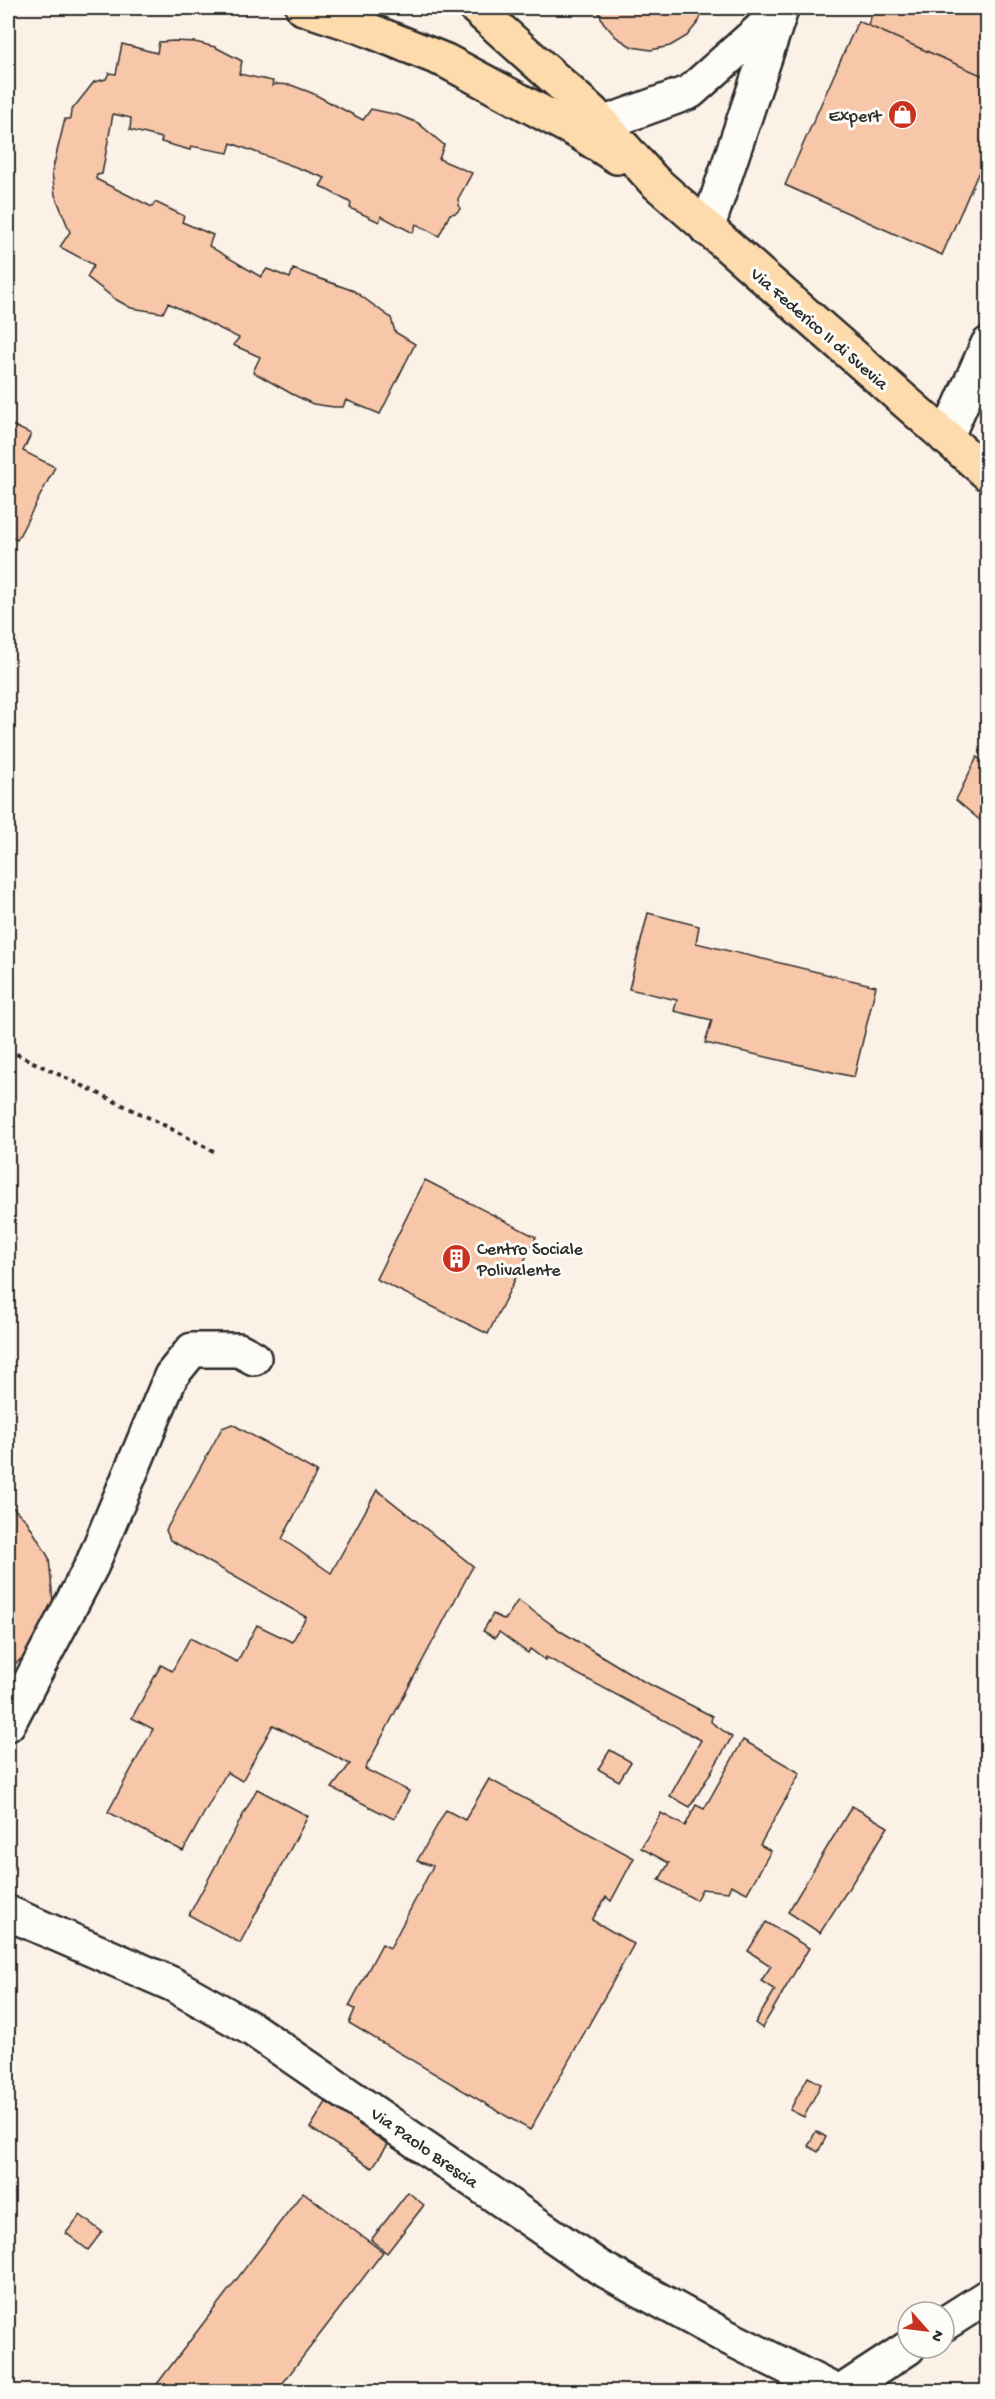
<svg xmlns="http://www.w3.org/2000/svg" width="995" height="2399" font-family="'Gochi Hand',sans-serif">
<style>
.building{fill:#f8c6a8;stroke:#2b2b2b;stroke-width:1.5}
.lines{fill:none;stroke-linecap:round;stroke-linejoin:round}
.minor-casing{stroke:#2b2b2b;stroke-width:38}
.major-casing{stroke:#2b2b2b;stroke-width:38}
.path{stroke:#2b2b2b;stroke-width:4;stroke-dasharray:4.5 4.5;stroke-linecap:butt}
.minor{stroke:#fdfcf7;stroke-width:33}
.major{stroke:#fedbac;stroke-width:33}
.labels{text-anchor:middle;stroke-width:6;stroke-linejoin:round;paint-order:stroke}
.poi-label{font-size:18px;fill:#2b2b2b;stroke:#fdfcf7;text-anchor:end}
.street-label{font-size:18px;fill:#2b2b2b;stroke:#fdfcf7}
</style>
<rect width="100%" height="100%" fill="#fcf1e7"/>
<filter id="ink" filterUnits="userSpaceOnUse"><feTurbulence type="fractalNoise" baseFrequency=".0167" numOctaves="2"/><feDisplacementMap in="SourceGraphic" scale="12" xChannelSelector="R" yChannelSelector="G"/><feConvolveMatrix kernelMatrix="1 2 1 2 8 2 1 2 1" color-interpolation-filters="sRGB"/></filter>
<g filter="url(#ink)">
<!-- building -->
<g class="building">
<polygon points="597,8 704,8 699,21 687,36 670,46 651,50 632,47 616,37 603,22"/>
<polygon points="875,8 988,8 988,148 946,244 809,186 875,32 866,29"/>
<polygon points="858,21 988,78 988,151 942,255 785,185"/>
<polygon points="174,41 195,42 215,47 242,61 239,74 273,81 272,86 276,84 291,85 312,93 363,120 371,109 398,115 418,123 444,145 439,159 472,173 458,199 460,209 456,213 450,214 439,236 416,224 413,233 381,216 379,222 350,208 351,203 320,186 325,178 231,143 228,153 191,146 190,150 161,142 162,138 130,130 131,118 113,114 102,174 97,175 96,179 152,207 155,202 184,216 182,222 213,235 209,246 261,277 267,269 290,278 293,269 354,291 391,318 395,332 415,344 380,414 346,400 343,407 334,407 313,404 292,394 253,372 260,357 233,345 239,338 168,303 163,313 131,308 115,299 87,277 94,265 60,247 70,232 55,195 52,172 65,119 70,119 71,111 94,82 106,79 109,73 116,74 122,44 157,53 159,42"/>
<polygon points="8,423 31,434 23,451 55,467 17,540 8,535"/>
<polygon points="977,757 988,766 988,827 956,800"/>
<polygon points="648,913 699,926 696,943 876,986 854,1077 705,1043 712,1020 674,1011 677,1000 629,989"/>
<polygon points="425,1180 536,1237 488,1334 376,1279"/>
<polygon points="232,1424 317,1472 282,1539 331,1573 377,1490 473,1566 365,1769 409,1791 394,1819 332,1788 350,1764 273,1725 242,1781 227,1772 183,1851 108,1812 153,1729 132,1718 161,1665 172,1671 190,1638 237,1662 257,1625 292,1642 306,1617 170,1540 166,1530 222,1428"/>
<polygon points="8,1503 27,1521 49,1558 53,1602 35,1647 8,1670"/>
<polygon points="518,1600 562,1632 643,1681 712,1716 711,1722 732,1737 690,1807 670,1796 701,1740 546,1657 545,1660 530,1649 528,1653 499,1632 495,1638 483,1631 493,1614 505,1620"/>
<polygon points="743,1740 800,1773 760,1845 771,1851 747,1893 731,1885 728,1892 702,1889 696,1900 659,1880 669,1863 641,1848 661,1813 685,1826 696,1805 704,1809"/>
<polygon points="610,1750 631,1762 619,1781 598,1769"/>
<polygon points="489,1779 634,1858 611,1901 606,1897 592,1920 634,1944 530,2130 349,2023 355,2009 349,2006 382,1944 390,1948 433,1866 417,1861 446,1810 465,1820"/>
<polygon points="257,1789 308,1816 240,1943 189,1915"/>
<polygon points="852,1806 888,1827 820,1933 788,1912"/>
<polygon points="766,1922 809,1948 762,2028 755,2023 775,1990 761,1981 771,1966 748,1951"/>
<polygon points="808,2077 821,2084 804,2117 790,2110"/>
<polygon points="326,2102 389,2143 372,2168 310,2128"/>
<polygon points="816,2131 826,2137 818,2152 808,2146"/>
<polygon points="303,2192 383,2252 276,2392 158,2392 154,2388"/>
<polygon points="408,2192 424,2205 387,2253 371,2240"/>
<polygon points="80,2215 102,2232 88,2250 66,2233"/>
</g>
<g class="lines">
<defs>
<g id="minor">
<polyline points="602,124 690,92 780,12"/>
<polyline points="707,229 781,10"/>
<polyline points="946,438 988,344"/>
<polyline points="8,1724 92,1565 171,1376 192,1350 239,1350 254,1358"/>
<polyline points="8,1913 172,1984 252,2029 599,2267 723,2335 837,2392"/>
<polyline points="944,2324 988,2296"/>
<polyline points="841,2392 908,2348"/>
</g>
<g id="major">
<polyline points="303,8 361,27 446,61 580,133 617,157"/>
<polyline points="476,8 592,112 654,181 988,474"/>
</g>
</defs>
<!-- minor casing -->
<use href="#minor" class="minor-casing"/>
<!-- major casing -->
<use href="#major" class="major-casing"/>
<!-- path -->
<polyline class="path" points="8,1050 160,1123 217,1153"/>
<!-- minor -->
<use href="#minor" class="minor"/>
<!-- major -->
<use href="#major" class="major"/>
</g>
</g>
<!-- icons -->
<defs>
<symbol id="shop-disc" viewBox="-11 -11 22 22"><circle r="9.5" fill="#c8321e" stroke="#fdfcf7"/><path d="M-5-2.5h2.3a2.7 3.5 0 0 1 5.4 0H5L5.5 6h-11ZM-1.5-2.5h3a1.5 2.3 0 0 0-3 0Z" fill="#fff"/></symbol>
<symbol id="building-disc" viewBox="-11 -11 22 22"><circle r="9.5" fill="#c8321e" stroke="#fdfcf7"/><path d="M-4-6H4V6H1V3H-1V6H-4ZM-2.5-4.3h1.7v1.8h-1.7ZM.8-4.3h1.7v1.8H.8ZM-2.5-1h1.7V.8h-1.7ZM.8-1h1.7V.8H.8Z" fill="#fff"/></symbol>
</defs>
<g fill-rule="evenodd">
<use href="#shop-disc" x="886" y="98" width="33" height="33"/>
<use href="#building-disc" x="440" y="1242" width="33" height="33"/>
</g>
<g class="labels">
<!-- poi labels -->
<g class="poi-label">
<text x="881" y="121">Expert</text>
<text x="477" y="1254" text-anchor="start">Centro Sociale<tspan x="477" dy="21">Polivalente</tspan></text>
</g>
<!-- street labels -->
<g class="street-label">
<text transform="translate(820 328) rotate(41)" y="6">Via Federico II di Svevia</text>
<text transform="translate(425 2147) rotate(35)" y="6">Via Paolo Brescia</text>
</g>
</g>
<!-- margin -->
<rect width="995" height="2399" fill="none" stroke="#fdfcf7" stroke-width="30"/>
<rect x="15" y="15" width="965" height="2369" fill="none" stroke="#2b2b2b" stroke-width="2" filter="url(#ink)"/>
<!-- north arrow -->
<g transform="translate(926 2330) rotate(118)"><circle r="28" fill="#fdfcf7" stroke="#a9a8a5" stroke-width="1.5"/>
<path d="M0-4.5L10 22L0 15L-10 22Z" fill="#c8321e"/>
<text y="-9" font-size="16" font-weight="bold" text-anchor="middle" fill="#2b2b2b">N</text>
</g>
</svg>
